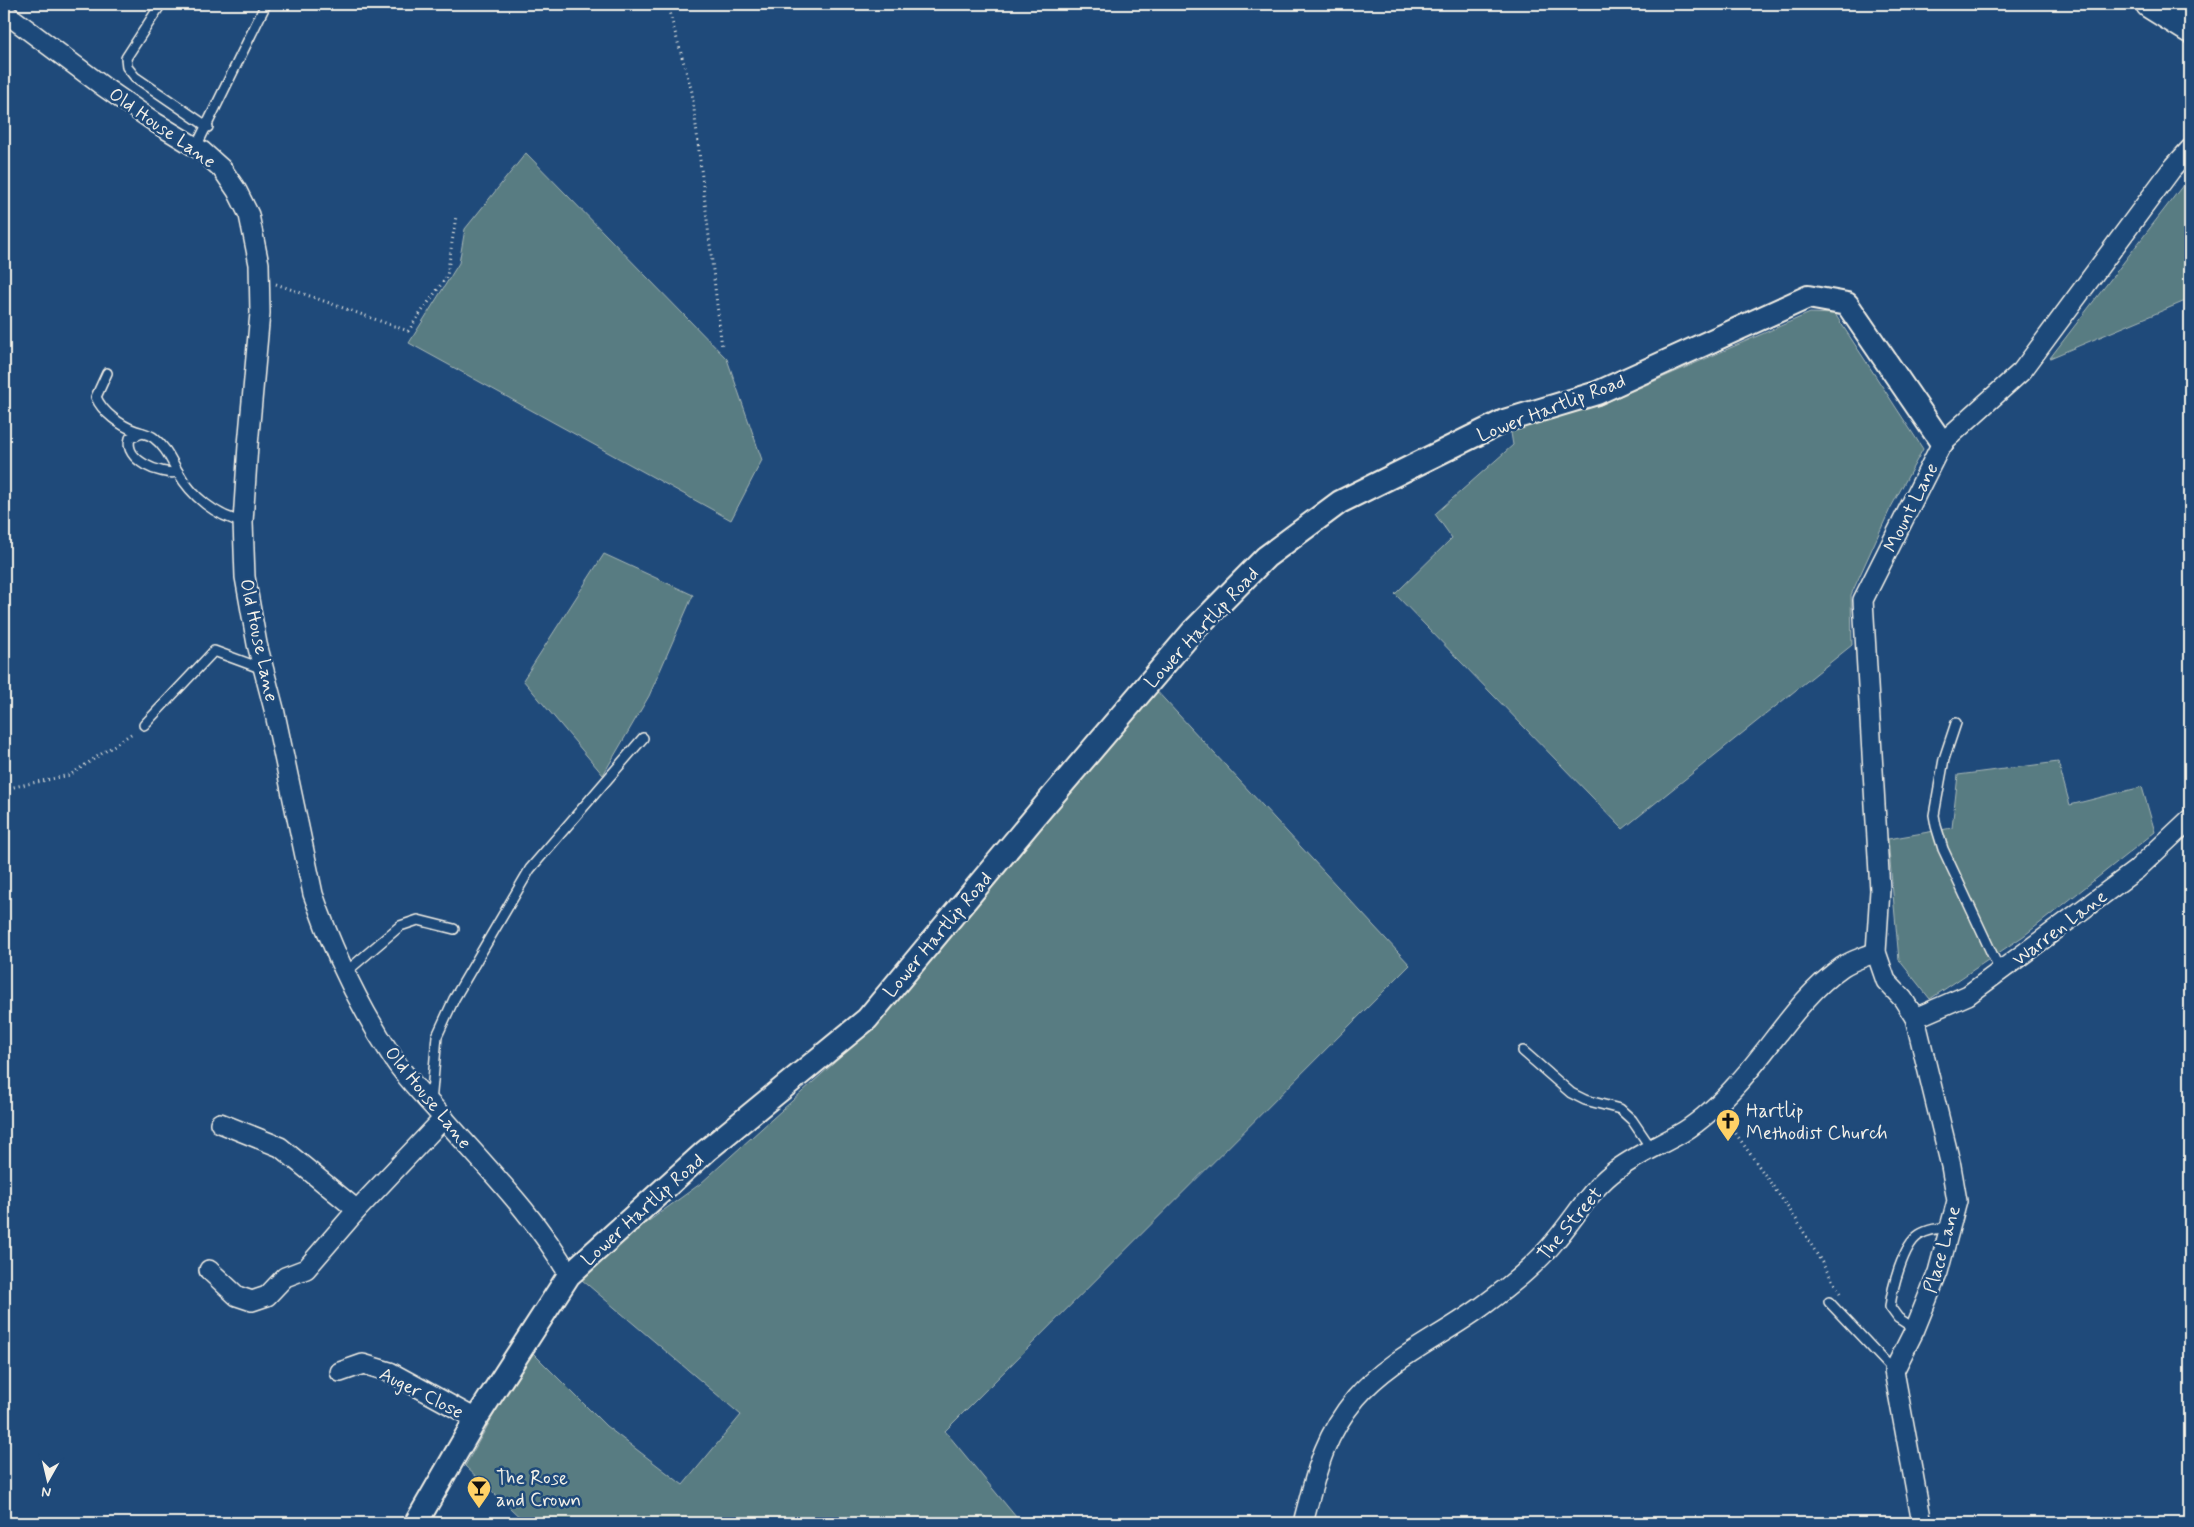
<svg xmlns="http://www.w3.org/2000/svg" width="2194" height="1527" font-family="Mynerve,sans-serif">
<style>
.green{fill:#597c82;stroke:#a6b6b5}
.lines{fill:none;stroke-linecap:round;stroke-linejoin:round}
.service-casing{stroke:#f4f1e8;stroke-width:12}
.minor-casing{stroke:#f4f1e8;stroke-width:22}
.tertiary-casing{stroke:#f4f1e8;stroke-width:26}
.motorway-casing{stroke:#f4f1e8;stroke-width:31}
.path{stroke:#f4f1e8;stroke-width:3;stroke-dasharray:1 4;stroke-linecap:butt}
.service{stroke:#1f4a7a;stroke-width:9}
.minor{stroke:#1f4a7a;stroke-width:19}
.tertiary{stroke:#1f4a7a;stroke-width:22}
.motorway{stroke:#1f4a7a;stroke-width:28}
.labels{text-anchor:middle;stroke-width:5;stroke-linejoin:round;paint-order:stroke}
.street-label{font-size:19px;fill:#f4f1e8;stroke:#1f4a7a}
.poi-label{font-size:19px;fill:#f4f1e8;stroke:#1f4a7a;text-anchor:start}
</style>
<rect width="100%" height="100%" fill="#1f4a7a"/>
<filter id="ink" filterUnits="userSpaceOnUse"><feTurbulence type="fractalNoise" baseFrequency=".02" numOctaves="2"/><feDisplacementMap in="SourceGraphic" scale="10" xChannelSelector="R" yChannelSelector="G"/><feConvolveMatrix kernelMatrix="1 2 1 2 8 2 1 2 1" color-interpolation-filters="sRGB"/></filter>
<g filter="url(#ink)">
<!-- green -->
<g class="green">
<polygon points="526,153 727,359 762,460 731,520 409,343 459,263 465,229"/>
<polygon points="2190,176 2190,299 2050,358"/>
<polygon points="1810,313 1835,314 1923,449 1890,509 1851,595 1852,645 1623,829 1395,594 1452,538 1435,514 1513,445 1510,427 1600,405"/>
<polygon points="604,554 693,595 649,696 603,775 523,680"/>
<polygon points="1153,687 1410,965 945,1431 1021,1523 526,1523 465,1466 530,1350 606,1426 683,1485 741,1415 575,1274 700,1184 874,1027"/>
<polygon points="2058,762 2070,805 2142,787 2155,832 2025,935 1930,999 1899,960 1888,839 1952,828 1958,775"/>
</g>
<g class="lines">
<defs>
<g id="service">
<polyline points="161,4 126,58 127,67 135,77 208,127"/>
<polyline points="196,147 264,8 262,4"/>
<path d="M107,373l-11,24c6,15 25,29 40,34 6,2 13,3 18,7 12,9 17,22 24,34 14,25 38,44 65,50"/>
<path d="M142,433l-12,5c-7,22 31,38 48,34"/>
<polyline points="1956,723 1944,759 1934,815 1936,826 1943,849 2000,971"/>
<polyline points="144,725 214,651 263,669"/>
<polyline points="346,972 400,926 418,920 454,929"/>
<polyline points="1523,1051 1571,1093 1585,1100 1620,1109 1632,1120 1651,1148"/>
<polyline points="431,1103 437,1036 454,999 530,869 643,738"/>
<polyline points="1829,1302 1894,1371"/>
<path d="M1915,1329l-17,-11 -8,-11c2,-18 13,-62 29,-72 9,-6 21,-7 31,-8"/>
</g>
<g id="minor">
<path d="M4,12l100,75 52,36 46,28 20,18 15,22 12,24 10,49 1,49 -12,132 -5,77 2,55 12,67 17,65 39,185c20,58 48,116 82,167 12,18 29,35 44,52 45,52 96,102 130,162"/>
<polyline points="1915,1018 1968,995 2136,870 2190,819"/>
<polyline points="220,1123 280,1147 357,1210"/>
<polyline points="209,1270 237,1296 252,1301 267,1296 285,1277 306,1269 357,1210 444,1118"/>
<polyline points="340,1372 363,1364 390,1372 476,1419"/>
<path d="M1303,1523c13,-49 19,-84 53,-125 34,-40 87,-62 128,-93 26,-19 51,-39 71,-64 19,-22 34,-49 56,-67 22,-18 48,-28 72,-42 21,-13 40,-32 56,-50 34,-37 61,-86 103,-115 10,-7 23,-10 34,-15"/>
<polyline points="1922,1523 1894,1371 1915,1329 1938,1272 1957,1201 1951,1166 1915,1018 1903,999 1886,981 1876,952 1880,890 1863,600 1942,443 2022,371 2171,170 2190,149"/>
</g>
<polyline id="tertiary" points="416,1523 476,1419 569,1275 706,1151 867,1019 1039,812 1193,631 1266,557 1340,502 1504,421 1597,393 1808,297 1847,304 1942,443"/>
<polyline id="motorway" points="2150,4 2190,29"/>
</defs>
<!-- service casing -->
<use href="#service" class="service-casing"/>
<!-- minor casing -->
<use href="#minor" class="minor-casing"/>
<!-- tertiary casing -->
<use href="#tertiary" class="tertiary-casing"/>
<!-- motorway casing -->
<use href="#motorway" class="motorway-casing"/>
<!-- path -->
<g class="path">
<polyline points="667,4 692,92 722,347"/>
<polyline points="276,284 408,331 447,276 456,216"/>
<polyline points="4,789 70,775 134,732"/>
<polyline points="1727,1121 1796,1219 1840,1293"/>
</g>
<!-- service -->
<use href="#service" class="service"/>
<!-- minor -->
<use href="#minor" class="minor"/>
<!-- tertiary -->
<use href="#tertiary" class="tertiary"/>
<!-- motorway -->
<use href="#motorway" class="motorway"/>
</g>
</g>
<!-- icons -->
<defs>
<symbol id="church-pin" viewBox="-11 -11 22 30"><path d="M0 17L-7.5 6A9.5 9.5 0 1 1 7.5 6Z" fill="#ffd166" stroke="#1f4a7a"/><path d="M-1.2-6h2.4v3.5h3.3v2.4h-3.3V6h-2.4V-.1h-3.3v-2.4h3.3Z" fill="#111"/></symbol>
<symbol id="bar-pin" viewBox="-11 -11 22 30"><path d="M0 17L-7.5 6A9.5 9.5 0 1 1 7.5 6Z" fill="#ffd166" stroke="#1f4a7a"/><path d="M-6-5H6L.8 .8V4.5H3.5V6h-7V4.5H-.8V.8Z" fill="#111"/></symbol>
</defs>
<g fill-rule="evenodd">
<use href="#church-pin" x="1714" y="1107" width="28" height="38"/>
<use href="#bar-pin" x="465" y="1474" width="28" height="38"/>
</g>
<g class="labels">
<!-- street labels -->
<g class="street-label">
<text transform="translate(163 127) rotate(35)" y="7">Old House Lane</text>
<text transform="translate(1551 407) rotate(-21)" y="7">Lower Hartlip Road</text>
<text transform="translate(1910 507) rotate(-63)" y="7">Mount Lane</text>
<text transform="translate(1201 627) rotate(-47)" y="7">Lower Hartlip Road</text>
<text transform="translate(260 640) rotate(78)" y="7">Old House Lane</text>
<text transform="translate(2059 927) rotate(-37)" y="7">Warren Lane</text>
<text transform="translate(937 934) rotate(-50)" y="7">Lower Hartlip Road</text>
<text transform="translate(429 1097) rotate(51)" y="7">Old House Lane</text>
<text transform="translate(642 1209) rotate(-42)" y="7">Lower Hartlip Road</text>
<text transform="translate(1569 1223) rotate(-50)" y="7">The Street</text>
<text transform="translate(1941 1249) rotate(-74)" y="7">Place Lane</text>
<text transform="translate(422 1392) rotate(27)" y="7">Auger Close</text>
</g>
<!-- poi labels -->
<g class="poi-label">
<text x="1746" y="1117">Hartlip<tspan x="1746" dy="22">Methodist Church</tspan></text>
<text x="496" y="1484">The Rose<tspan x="496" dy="22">and Crown</tspan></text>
</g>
</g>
<!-- margin -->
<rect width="2194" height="1527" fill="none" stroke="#1f4a7a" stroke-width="20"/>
<rect x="10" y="10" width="2174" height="1507" fill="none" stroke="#f4f1e8" stroke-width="2" filter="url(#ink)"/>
<!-- north arrow -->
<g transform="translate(48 1480) rotate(188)" stroke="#1f4a7a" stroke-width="4" paint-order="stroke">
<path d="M0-4L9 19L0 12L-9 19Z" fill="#f4f1e8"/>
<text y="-8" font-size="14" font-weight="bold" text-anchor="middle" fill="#f4f1e8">N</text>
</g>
</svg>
